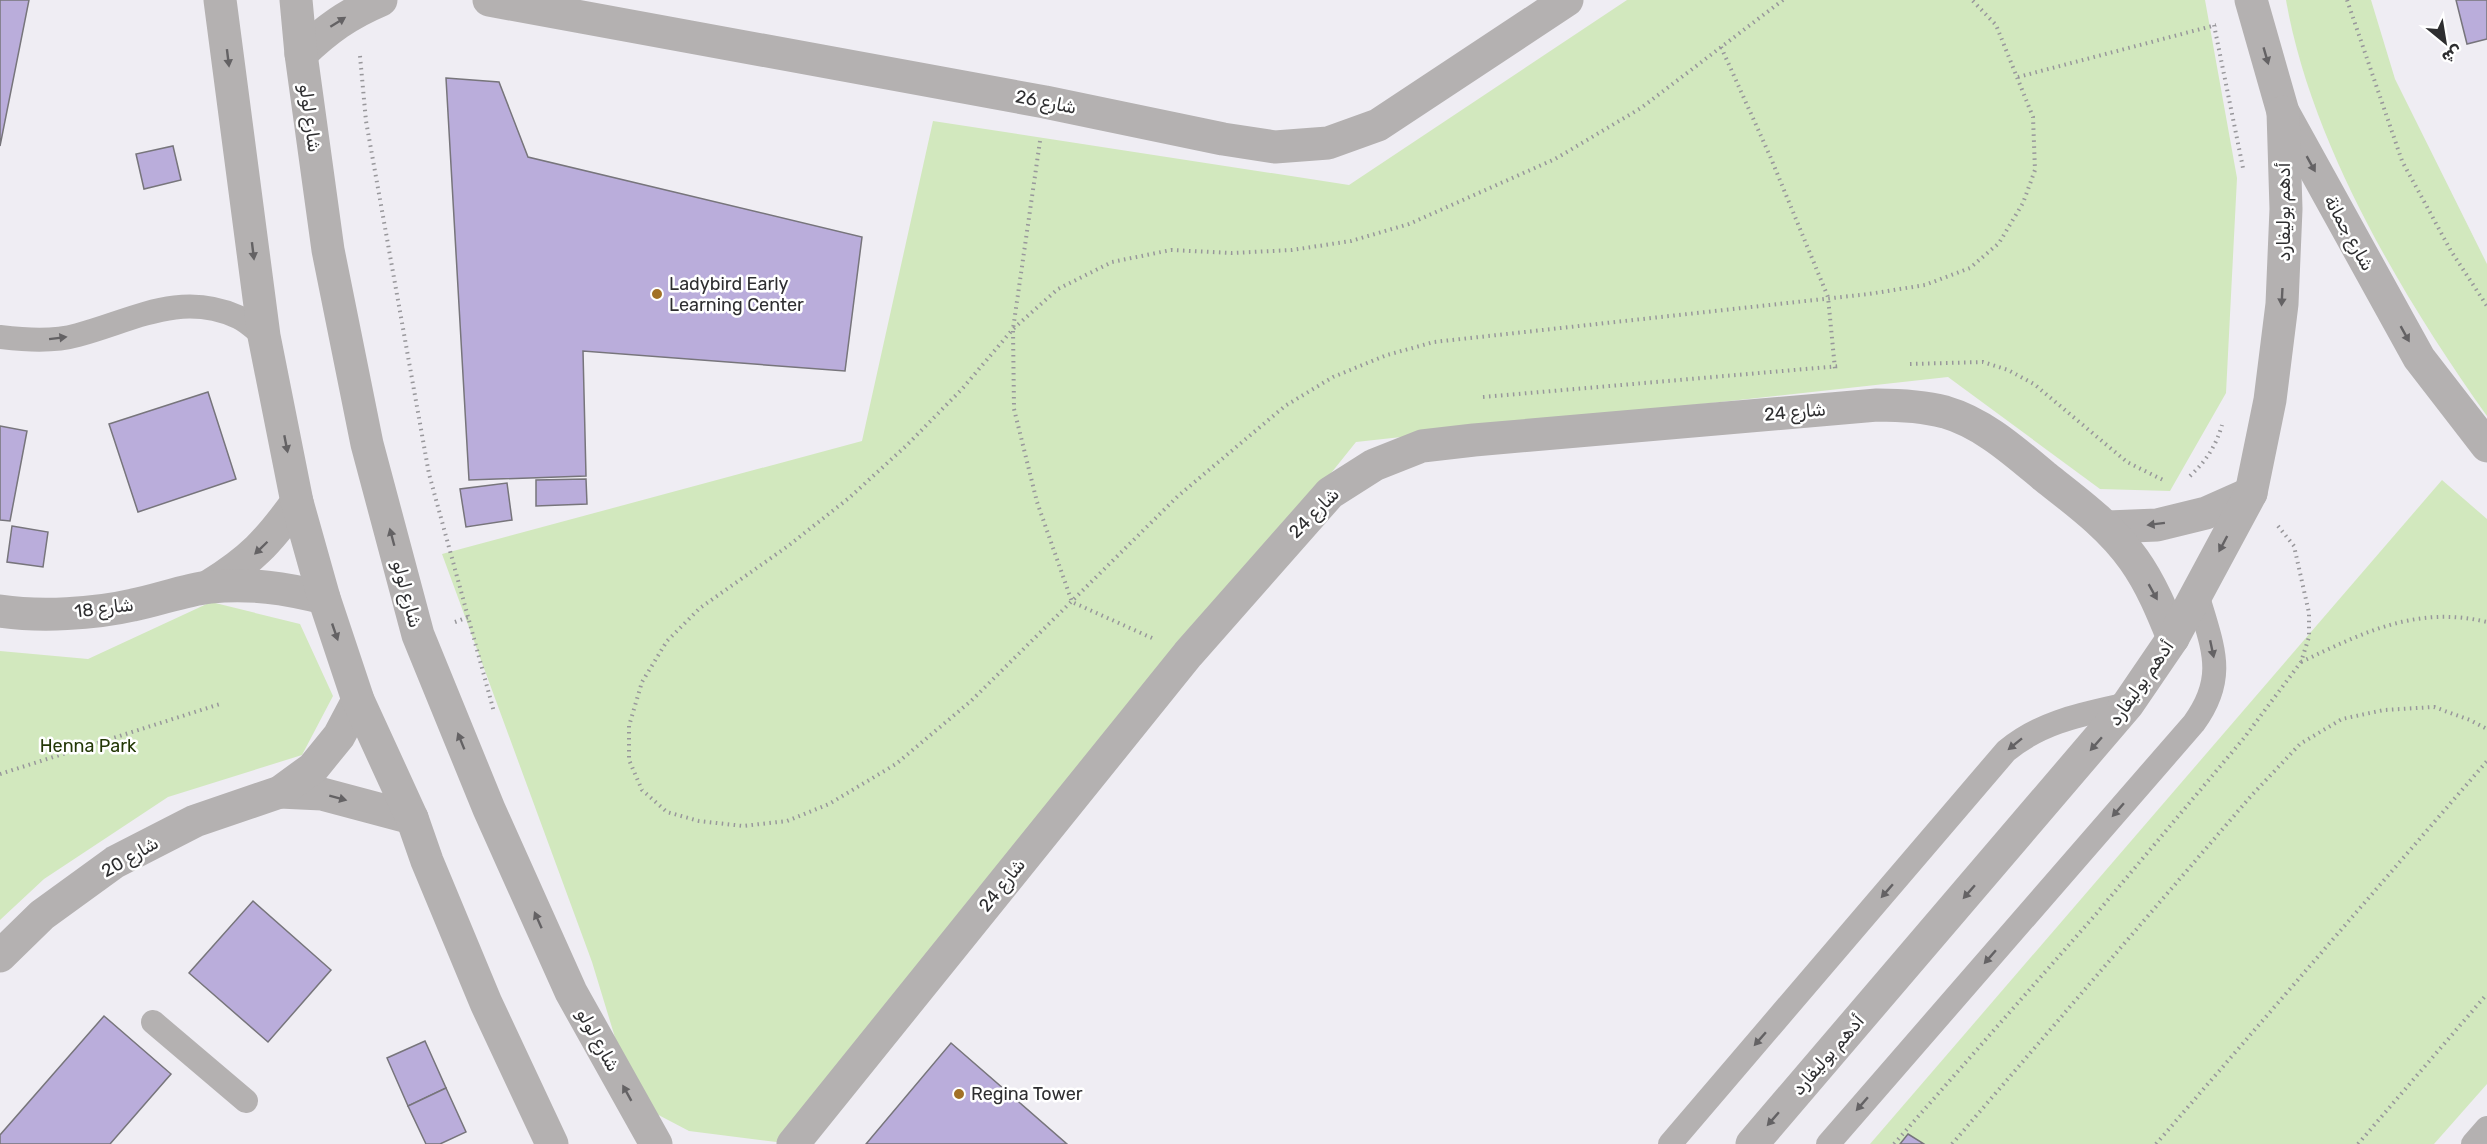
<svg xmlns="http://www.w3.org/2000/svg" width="2487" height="1144" font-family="Rubik,'Noto Sans Arabic',sans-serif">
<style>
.green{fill:#d2e8be}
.building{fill:#baaddb;stroke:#77757b;stroke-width:1.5}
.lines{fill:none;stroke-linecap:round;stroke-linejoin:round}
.path{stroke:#98979b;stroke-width:4;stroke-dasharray:1.5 4.5;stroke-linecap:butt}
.service{stroke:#b4b1b1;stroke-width:24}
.minor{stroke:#b4b1b1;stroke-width:33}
.tertiary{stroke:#b4b1b1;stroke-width:33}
.oneway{fill:#646264}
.poi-dot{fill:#a27126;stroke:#fff;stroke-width:2}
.labels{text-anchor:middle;stroke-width:5;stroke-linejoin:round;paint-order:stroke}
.street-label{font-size:18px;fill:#2e2e30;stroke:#fff}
.poi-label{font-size:18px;fill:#2e2e30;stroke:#fff;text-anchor:start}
.park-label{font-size:18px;fill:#233806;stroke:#fff}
</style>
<rect width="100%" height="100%" fill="#efedf3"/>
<!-- green -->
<g class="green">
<polygon points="1627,0 2205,0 2237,178 2226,393 2170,491 2100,489 1948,377 1356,442 793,1144 689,1131 649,1110 628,1080 592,962 442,554 862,441 933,121 1349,185"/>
<path d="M2286,0h85l24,79 92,185v152c-84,-118 -176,-272 -201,-416z"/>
<polygon points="2442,480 2487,519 2487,1084 2434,1144 1870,1144"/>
<polygon points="211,602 300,624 333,696 302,755 168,797 44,879 0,920 0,651 88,659"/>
</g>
<!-- building -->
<g class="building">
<polygon points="0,0 29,0 0,146"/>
<polygon points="2456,0 2487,0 2487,39 2467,44"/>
<polygon points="446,78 499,82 528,157 862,237 845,371 583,351 586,476 469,480"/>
<polygon points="173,146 181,180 144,189 136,154"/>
<polygon points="208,392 236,479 138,512 109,424"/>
<polygon points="0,426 27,431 10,521 0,520"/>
<polygon points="586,479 587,504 536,506 536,480"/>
<polygon points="507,483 512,520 466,527 460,489"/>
<polygon points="12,526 48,532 43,567 7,562"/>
<polygon points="253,901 331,970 268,1042 189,973"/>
<polygon points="104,1016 171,1074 110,1144 0,1144 0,1135"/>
<polygon points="425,1041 446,1088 408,1106 387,1058"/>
<polygon points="951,1043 1067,1144 866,1144"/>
<polygon points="446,1088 466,1132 440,1144 426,1144 408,1106"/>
<polygon points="1908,1134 1924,1144 1900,1144"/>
</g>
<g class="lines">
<!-- path -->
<g class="path">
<polyline points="1783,0 1641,108 1555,159 1409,224 1351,241 1292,250 1232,253 1171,250 1112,262 1058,289 1013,329 962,389 907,445 849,498 788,546 700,608 667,641 642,682 629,726 629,760 642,790 667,812 699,821 743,826 787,821 829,804 896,764 971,701 1178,496 1285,406 1333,377 1387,355 1434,342 1869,294 1925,285 1970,268 1999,243 2023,203 2035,170 2033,117 1996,25 1972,0"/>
<polyline points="2347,0 2402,161 2451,251 2487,306"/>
<polyline points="2214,25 2243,168"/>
<polyline points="1721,47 1770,156 1828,297 1835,369"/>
<polyline points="360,56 366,121 429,474 494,712"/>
<polyline points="2018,77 2216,25"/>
<polyline points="1040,141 1013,329 1014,409 1037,502 1072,602 1152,638"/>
<polyline points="1910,364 1983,362 2008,370 2034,384 2127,462 2165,481"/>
<polyline points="1483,397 1840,366"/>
<path d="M2190,476c16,-15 26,-30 32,-51"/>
<polyline points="455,622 469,617"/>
<path d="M2301,662c62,-29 115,-57 186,-40"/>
<polyline points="0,774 220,704"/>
<polyline points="1894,1144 2096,914 2244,738 2301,662 2309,637 2309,613 2294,546 2278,526"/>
<polyline points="1952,1144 2251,796 2300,744 2342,719 2384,710 2434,707 2470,720 2487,729"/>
<polyline points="2156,1144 2487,761"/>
<polyline points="2358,1144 2487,994"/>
</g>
<!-- service -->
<g class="service">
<path d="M0,337c26,3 53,5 78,-2 56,-15 102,-44 160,-18 9,4 18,13 26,19"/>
<polyline points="153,1022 246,1101"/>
<path d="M1670,1144l336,-393c36,-30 78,-37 122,-47"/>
<path d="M1828,1144l366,-421c35,-48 17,-78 3,-130"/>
<polyline points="2473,1144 2487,1128"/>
</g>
<!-- minor -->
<g class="minor">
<polyline points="489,0 1045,102 1223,139 1275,147 1328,143 1378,125 1567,0"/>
<path d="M301,54c26,-25 47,-40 80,-54"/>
<polyline points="2108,527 2157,525 2206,513 2251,493"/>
<path d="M209,586c42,-26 59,-44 88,-84"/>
<path d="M0,611c40,6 94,3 133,-6 26,-5 51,-15 77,-18 40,-4 75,1 114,11"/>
<polyline points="280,792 322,794 412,818"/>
<polyline points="0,956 42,915 115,862 195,821 280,792 313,768 339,736 358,700"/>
<path d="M793,1144l395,-490 142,-161 44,-28 48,-19 52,-6 403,-35c23,0 45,1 68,7 38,11 69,39 99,64 33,26 66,50 90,84 17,24 28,51 39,78"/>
</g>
<!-- tertiary -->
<g class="tertiary">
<polyline points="220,0 264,336 297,502 324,598 358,700 412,818 427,861 486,1003 552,1144"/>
<polyline points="296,0 301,54 328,250 367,444 418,635 489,809 571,992 656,1144"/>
<polyline points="2251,0 2283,112 2419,358 2487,446"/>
<polyline points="1752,1144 2128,704 2173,638 2251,493 2270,400 2282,304 2286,209 2283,112"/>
</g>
</g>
<!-- one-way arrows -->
<defs><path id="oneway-solid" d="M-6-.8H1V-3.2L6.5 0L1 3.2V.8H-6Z" transform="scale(1.5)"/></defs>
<g class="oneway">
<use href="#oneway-solid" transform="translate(338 22) rotate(-32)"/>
<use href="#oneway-solid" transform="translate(2266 56) rotate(74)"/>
<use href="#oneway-solid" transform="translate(228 58) rotate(83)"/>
<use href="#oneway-solid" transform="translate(2311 164) rotate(61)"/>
<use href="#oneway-solid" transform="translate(253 251) rotate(83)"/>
<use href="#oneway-solid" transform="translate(2282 297) rotate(93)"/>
<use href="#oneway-solid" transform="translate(2405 334) rotate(61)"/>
<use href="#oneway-solid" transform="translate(58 338) rotate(-7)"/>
<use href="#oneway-solid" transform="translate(286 444) rotate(79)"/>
<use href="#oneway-solid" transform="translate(2156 524) rotate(173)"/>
<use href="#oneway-solid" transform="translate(392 537) rotate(-105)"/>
<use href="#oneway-solid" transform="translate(2223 544) rotate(118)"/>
<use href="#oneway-solid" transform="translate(261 548) rotate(136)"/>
<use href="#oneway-solid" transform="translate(2153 592) rotate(61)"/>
<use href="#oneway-solid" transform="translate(335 632) rotate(71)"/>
<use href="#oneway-solid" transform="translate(2212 649) rotate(78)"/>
<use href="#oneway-solid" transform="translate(461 741) rotate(-112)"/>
<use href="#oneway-solid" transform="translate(2015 744) rotate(141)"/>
<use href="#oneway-solid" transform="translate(2096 744) rotate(131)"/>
<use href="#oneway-solid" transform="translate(338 798) rotate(15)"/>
<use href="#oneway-solid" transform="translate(2118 810) rotate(131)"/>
<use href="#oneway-solid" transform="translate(1887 891) rotate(131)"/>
<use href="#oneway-solid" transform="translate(1969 892) rotate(131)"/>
<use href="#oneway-solid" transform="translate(538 920) rotate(-114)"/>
<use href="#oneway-solid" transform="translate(1990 957) rotate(131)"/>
<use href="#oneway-solid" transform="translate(1760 1039) rotate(131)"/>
<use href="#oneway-solid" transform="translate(627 1093) rotate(-119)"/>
<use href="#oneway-solid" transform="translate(1862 1104) rotate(131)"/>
<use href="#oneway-solid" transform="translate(1773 1119) rotate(131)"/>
</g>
<!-- markers -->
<g class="poi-dot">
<circle cx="657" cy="294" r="6"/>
<circle cx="959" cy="1094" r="6"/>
</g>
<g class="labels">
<!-- street labels -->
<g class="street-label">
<text transform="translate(1046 102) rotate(11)" y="6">شارع 26</text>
<text transform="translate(310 118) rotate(82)" y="6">شارع لولو</text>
<text transform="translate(2284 212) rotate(-90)" y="6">أدهم بوليفارد</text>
<text transform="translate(2349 233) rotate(61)" y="6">شارع جمانة</text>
<text transform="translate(1795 412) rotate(-5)" y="6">شارع 24</text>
<text transform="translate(1314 513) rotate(-45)" y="6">شارع 24</text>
<text transform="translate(407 594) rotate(75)" y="6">شارع لولو</text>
<text transform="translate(104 608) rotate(-7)" y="6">شارع 18</text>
<text transform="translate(2141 683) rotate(-55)" y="6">أدهم بوليفارد</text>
<text transform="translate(130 857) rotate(-30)" y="6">شارع 20</text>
<text transform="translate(1002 885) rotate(-51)" y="6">شارع 24</text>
<text transform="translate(598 1040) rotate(61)" y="6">شارع لولو</text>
<text transform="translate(1828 1055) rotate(-49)" y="6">أدهم بوليفارد</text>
</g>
<!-- poi labels -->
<g class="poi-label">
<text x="669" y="290">Ladybird Early<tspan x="669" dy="21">Learning Center</tspan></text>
<text x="971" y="1100">Regina Tower</text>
</g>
<!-- park labels -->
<g class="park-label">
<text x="88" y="752">Henna Park</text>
</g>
</g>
<!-- north arrow -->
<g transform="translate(2445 42) rotate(150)" stroke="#ffffff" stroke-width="4.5" paint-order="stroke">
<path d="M0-4.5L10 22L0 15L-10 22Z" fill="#2e2e30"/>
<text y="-9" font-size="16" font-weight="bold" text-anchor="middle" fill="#2e2e30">ش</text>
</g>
</svg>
